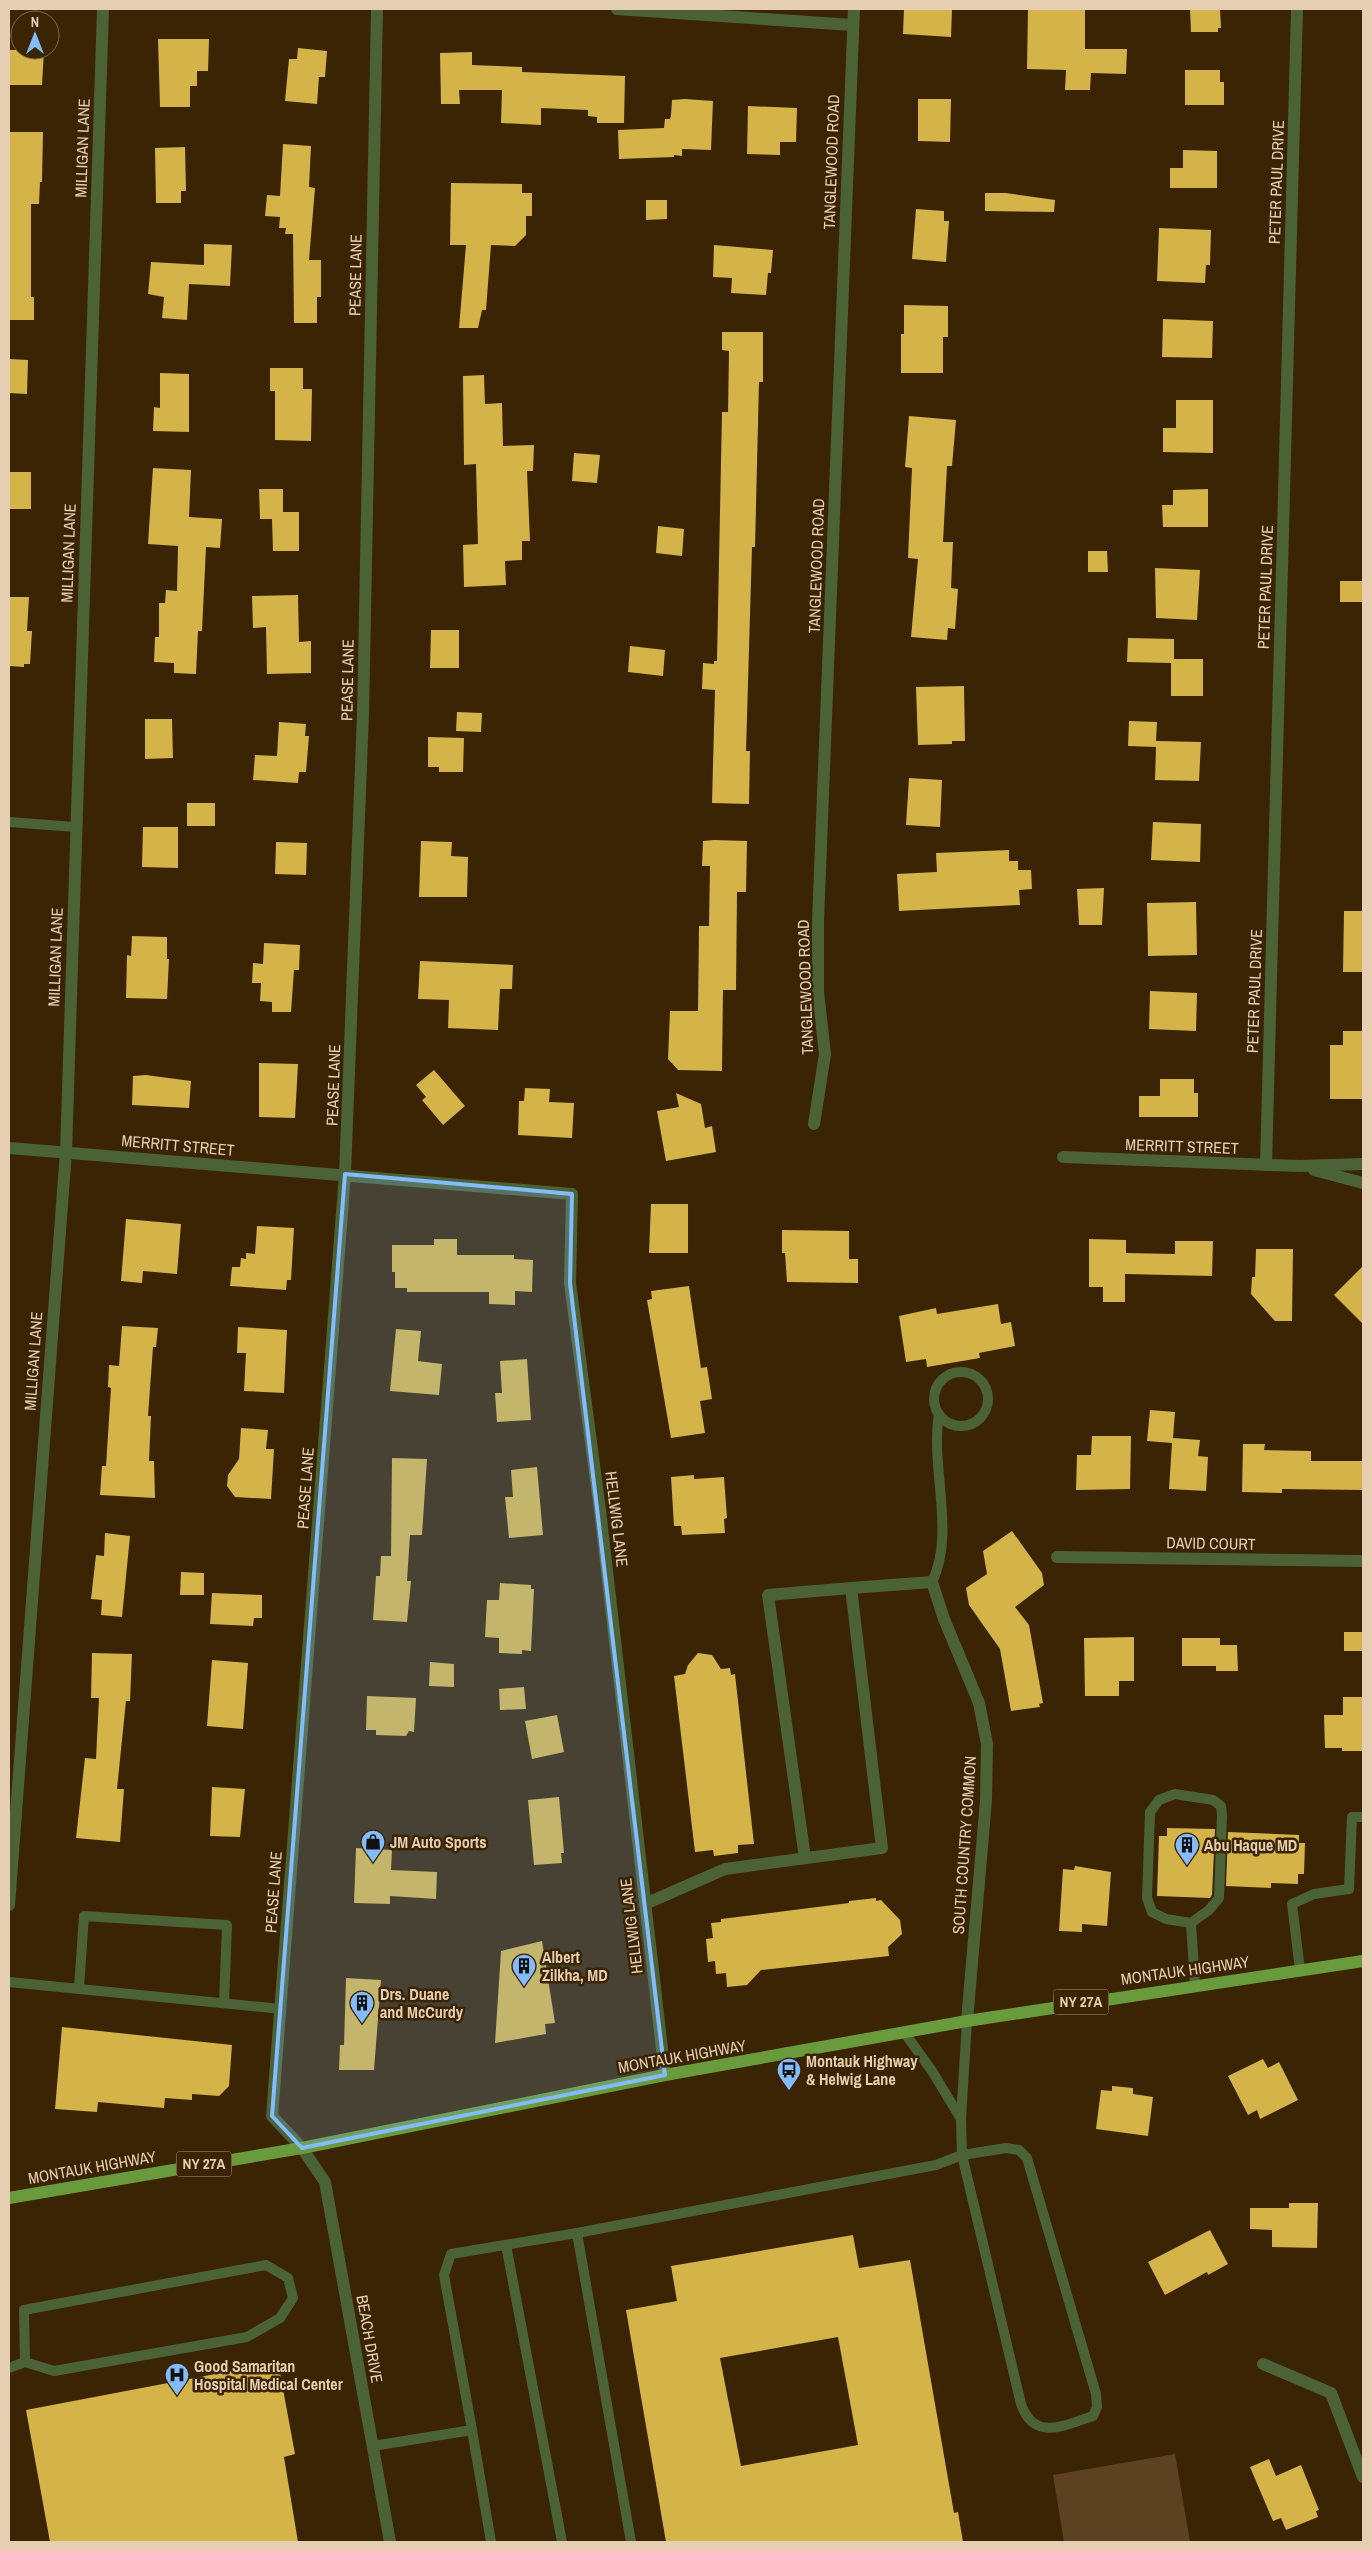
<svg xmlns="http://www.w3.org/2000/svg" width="1372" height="2551" font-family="'Archivo Narrow',sans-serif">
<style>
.green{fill:#5c4221}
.building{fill:#d4b349;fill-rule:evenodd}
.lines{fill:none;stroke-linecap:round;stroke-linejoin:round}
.lane{stroke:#4b6237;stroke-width:10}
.street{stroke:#4b6237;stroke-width:12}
.primary{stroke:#699a3b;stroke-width:12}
.marked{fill:#84bcfb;fill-opacity:0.2;stroke:#84bcfb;stroke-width:4;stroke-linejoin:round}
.labels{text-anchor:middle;stroke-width:5;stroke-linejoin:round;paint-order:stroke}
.shield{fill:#3a2404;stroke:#b29b7d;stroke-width:1}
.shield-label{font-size:15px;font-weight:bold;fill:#e5ceb1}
.street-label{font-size:16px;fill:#e5ceb1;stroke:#3a2404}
.poi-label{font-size:16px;font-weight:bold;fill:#e5ceb1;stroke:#3a2404;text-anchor:start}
</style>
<rect width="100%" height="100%" fill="#3a2404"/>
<!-- green -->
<polygon class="green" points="1175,2454 1190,2542 1064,2542 1053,2475"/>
<!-- building -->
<g class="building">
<polygon points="904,9 952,9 951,37 903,34"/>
<polygon points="1028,9 1085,9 1085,49 1127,49 1126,74 1091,73 1090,90 1065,90 1066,70 1027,69"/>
<polygon points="1190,9 1220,9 1221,28 1218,28 1218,32 1191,32"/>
<polygon points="158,39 209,39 208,71 197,71 197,86 190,86 190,107 160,107"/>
<polygon points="298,48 327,51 325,77 319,77 317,104 285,101 289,59 297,59"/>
<polygon points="9,50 44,50 42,85 9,85"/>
<polygon points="472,52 472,65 522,67 522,72 625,76 624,123 597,123 597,117 588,116 588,110 541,108 541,125 501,123 502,90 459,90 460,104 441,104 440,53"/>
<polygon points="1185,70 1220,70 1220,82 1224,82 1224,105 1185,105"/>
<polygon points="685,99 713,101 711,150 682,149 682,156 674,155 674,157 619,159 618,130 664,128 665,119 670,119 671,115 672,100"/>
<polygon points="918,99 951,99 950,142 918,141"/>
<polygon points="748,106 797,108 796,142 780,142 780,155 747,154"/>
<polygon points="9,132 43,132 42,182 40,182 39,204 31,204 31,297 34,297 34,320 9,320"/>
<polygon points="283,144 311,146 309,187 315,188 309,260 321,260 321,297 317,297 317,323 294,323 293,234 285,234 286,228 279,228 280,217 265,216 267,195 280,196"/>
<polygon points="185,147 186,191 181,191 181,203 156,203 155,148"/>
<polygon points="1183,150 1217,151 1217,188 1170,188 1170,168 1183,168"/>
<polygon points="451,183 522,184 522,193 532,193 532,216 526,216 526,235 515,246 491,245 486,310 482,310 478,328 459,328 466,245 450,245"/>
<polygon points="985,193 1006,193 1055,200 1054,212 985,211"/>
<polygon points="646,200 667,200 667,219 646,220"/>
<polygon points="916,209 944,211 944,221 949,221 946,262 912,259"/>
<polygon points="1159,228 1211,230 1210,265 1206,265 1205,283 1157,281"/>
<polygon points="204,244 232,245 230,286 189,284 187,320 162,318 164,297 148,294 151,262 204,265"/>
<polygon points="714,245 773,250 771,273 768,273 766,295 731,293 732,278 713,277"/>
<polygon points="904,305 948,306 948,337 943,337 943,373 901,373 901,334 904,334"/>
<polygon points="1163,319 1213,321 1212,358 1162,357"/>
<polygon points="722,332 763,332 763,382 759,382 755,547 752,547 746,751 750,751 749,804 712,803 715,690 702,689 703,663 714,664 714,661 717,661 722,412 728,412 729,351 722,350"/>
<polygon points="9,359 28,360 27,394 9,393"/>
<polygon points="270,368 303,368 303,389 312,389 311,441 275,440 275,391 270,391"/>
<polygon points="160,373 189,374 189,432 153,431 154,407 160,408"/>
<polygon points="484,375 485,404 502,403 503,446 534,445 533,471 527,471 530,541 522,541 522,560 505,561 506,585 464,587 463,545 478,544 476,464 464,465 463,376"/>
<polygon points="1176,400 1213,400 1213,453 1163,452 1163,428 1176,428"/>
<polygon points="909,416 956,420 952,466 947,466 943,542 953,542 951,588 958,589 955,629 948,628 947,640 911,637 918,559 908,558 912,468 905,467"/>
<polygon points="574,453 600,455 597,483 572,481"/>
<polygon points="153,468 191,470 189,517 222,519 220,548 206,547 202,631 198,631 196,674 174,673 174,663 154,662 155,637 159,637 159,603 165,603 166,590 177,591 178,546 148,544"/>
<rect x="9" y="472" width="22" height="37"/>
<polygon points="259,489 283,489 283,512 299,512 299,551 273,551 272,519 260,519"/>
<polygon points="1208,489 1208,527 1163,527 1162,505 1173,505 1173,490"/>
<polygon points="658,526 684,529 682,556 656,553"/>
<polygon points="1088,551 1107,551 1108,572 1088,572"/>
<polygon points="1155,568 1200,570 1197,620 1156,618"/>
<rect x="1340" y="581" width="23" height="21"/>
<polygon points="298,595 299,642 311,641 311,673 267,674 266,627 253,628 252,596"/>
<polygon points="9,597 29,597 27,631 32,631 30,664 24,664 24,667 9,666"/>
<polygon points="431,630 459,630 459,668 430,668"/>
<polygon points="1128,638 1174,639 1174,659 1203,659 1203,696 1171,696 1171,663 1127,662"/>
<polygon points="630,646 665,650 663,676 628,672"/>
<polygon points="964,686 965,741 952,741 952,744 918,745 916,687"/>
<polygon points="457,712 482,713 481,732 456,731"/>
<polygon points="145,719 172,719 173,758 145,759"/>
<polygon points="1129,721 1157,722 1156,741 1201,742 1199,781 1155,780 1156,747 1128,746"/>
<polygon points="279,722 306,724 305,736 309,736 306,772 299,772 298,783 253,780 255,755 277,756"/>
<polygon points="428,737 464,738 463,772 439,772 439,767 428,767"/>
<polygon points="909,778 942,780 940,827 906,825"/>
<rect x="187" y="803" width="28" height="23"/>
<polygon points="1153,822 1201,824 1200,862 1151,860"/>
<polygon points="143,827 178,827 178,868 142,867"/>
<polygon points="714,840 747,841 746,892 737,892 736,990 723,990 722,1071 678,1070 668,1059 670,1011 698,1011 699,926 709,926 710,866 702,866 703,841"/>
<polygon points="421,841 452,842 451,856 468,857 467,897 419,897"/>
<polygon points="276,842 307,843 306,875 275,874"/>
<polygon points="1009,850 1009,861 1018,861 1018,870 1031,870 1032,889 1019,890 1020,905 899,911 897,874 937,872 936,853"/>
<polygon points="1104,888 1102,925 1079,925 1077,889"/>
<polygon points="1196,902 1197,955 1148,956 1147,903"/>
<polygon points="1344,911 1363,911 1363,972 1343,972"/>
<polygon points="132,936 167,937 167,959 169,959 167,999 126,998 127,955 131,956"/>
<polygon points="264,943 300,945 299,970 294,970 291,1012 272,1012 272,1002 260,1001 261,983 252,983 253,963 263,964"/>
<polygon points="420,961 513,965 512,989 500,989 498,1030 448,1028 449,1000 418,999"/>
<polygon points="1150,991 1197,993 1196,1031 1149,1029"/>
<polygon points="1343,1031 1363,1031 1363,1099 1330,1099 1330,1045 1343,1045"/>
<polygon points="259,1063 298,1064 295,1118 259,1117"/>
<polygon points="434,1070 465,1106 443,1125 422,1100 426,1097 416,1085"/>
<polygon points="146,1075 191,1081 189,1108 132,1105 133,1076"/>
<polygon points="1160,1079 1194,1079 1194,1093 1198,1093 1198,1117 1139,1117 1139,1096 1160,1096"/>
<polygon points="525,1088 550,1089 549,1102 574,1103 572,1138 518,1135 519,1101 524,1101"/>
<polygon points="676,1093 701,1104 705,1128 712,1126 716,1152 666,1161 657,1111 679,1107"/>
<polygon points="651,1204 688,1204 688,1253 649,1253"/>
<polygon points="126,1219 181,1224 177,1274 143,1271 142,1283 121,1281"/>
<polygon points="257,1226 294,1228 291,1280 287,1280 286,1290 230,1286 232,1267 240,1267 241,1258 246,1259 246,1253 255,1254"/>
<polygon points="782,1230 849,1231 849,1259 858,1259 858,1283 787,1282 785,1253 782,1253"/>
<polygon points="434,1239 457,1239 457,1255 514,1255 514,1259 533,1260 532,1292 515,1291 515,1305 489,1304 489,1292 407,1292 407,1288 395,1288 395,1272 392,1272 392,1245 434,1245"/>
<polygon points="1089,1239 1126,1240 1126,1253 1175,1254 1175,1241 1213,1241 1212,1276 1125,1274 1125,1302 1103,1302 1103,1287 1089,1287"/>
<polygon points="1256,1249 1293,1249 1292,1321 1275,1321 1251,1294 1252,1277 1255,1277"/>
<polygon points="1363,1266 1363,1324 1334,1295"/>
<polygon points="689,1286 701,1368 707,1367 712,1399 700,1401 705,1433 671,1438 647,1300 652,1299 651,1291"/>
<polygon points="998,1304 1001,1324 1011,1322 1015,1346 979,1353 980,1358 927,1367 926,1359 906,1362 899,1316 936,1308 937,1314"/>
<polygon points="122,1326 158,1328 156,1347 153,1347 148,1416 151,1416 149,1461 154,1461 155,1498 100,1495 102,1466 106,1466 111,1388 108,1387 109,1365 119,1366"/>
<polygon points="238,1327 287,1330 284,1393 244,1391 246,1353 237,1353"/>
<polygon points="396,1329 421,1331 418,1361 442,1364 439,1395 390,1391"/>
<polygon points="527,1359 531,1420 497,1422 495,1393 502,1393 500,1361"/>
<polygon points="1150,1410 1175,1412 1173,1438 1200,1440 1198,1456 1208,1457 1206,1491 1169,1489 1172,1443 1147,1441"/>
<polygon points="241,1428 268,1430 266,1449 274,1449 271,1499 235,1497 227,1486 228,1475 239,1459"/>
<polygon points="1092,1436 1131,1436 1130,1489 1076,1490 1077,1455 1091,1455"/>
<polygon points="1243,1444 1265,1444 1264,1450 1311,1451 1311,1461 1363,1461 1363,1490 1282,1489 1282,1493 1242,1492"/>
<polygon points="392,1458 427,1459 422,1535 410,1535 407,1581 411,1581 407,1622 373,1620 376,1576 380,1576 381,1556 391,1556"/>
<polygon points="537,1467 543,1535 509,1538 505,1497 513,1497 511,1470"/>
<polygon points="694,1475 694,1479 724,1477 727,1518 724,1519 725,1533 682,1535 681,1526 674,1526 671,1477"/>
<polygon points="1012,1531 1042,1573 1044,1585 1015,1607 1029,1625 1043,1703 1039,1704 1040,1707 1011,1711 1000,1649 969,1605 966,1588 987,1574 983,1551"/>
<polygon points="105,1533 130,1536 122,1617 101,1615 102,1600 91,1599 96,1555 104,1556"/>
<polygon points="181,1572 204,1573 204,1595 180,1595"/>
<polygon points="500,1583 531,1585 531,1589 534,1589 531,1651 522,1650 522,1654 499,1653 499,1638 485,1637 487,1600 499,1600"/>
<polygon points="212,1593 262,1595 262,1618 254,1618 253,1626 210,1624"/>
<rect x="1344" y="1632" width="19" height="19"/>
<polygon points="1134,1637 1134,1681 1119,1681 1119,1696 1085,1696 1084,1638"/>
<polygon points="1182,1638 1220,1638 1220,1645 1237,1645 1238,1671 1216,1671 1216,1666 1182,1666"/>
<polygon points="92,1653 132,1654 130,1701 126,1701 117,1789 124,1789 120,1842 76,1838 85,1758 96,1759 99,1698 91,1698"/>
<polygon points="698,1653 712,1655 721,1669 730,1668 731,1675 735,1674 754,1844 738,1845 738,1853 714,1856 713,1850 695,1852 674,1676 685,1674 688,1665"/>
<polygon points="212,1660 248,1663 243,1729 207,1726"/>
<polygon points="430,1662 454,1664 454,1687 429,1686"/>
<polygon points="524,1687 526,1709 500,1710 499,1689"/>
<polygon points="367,1696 416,1698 414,1732 409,1731 406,1736 376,1735 376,1730 366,1730"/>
<polygon points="1343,1697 1363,1697 1363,1751 1342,1751 1342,1748 1325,1748 1324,1715 1343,1715"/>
<polygon points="557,1715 564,1752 532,1759 525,1721"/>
<polygon points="212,1787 245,1789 240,1837 210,1836"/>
<polygon points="559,1797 564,1853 561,1853 562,1863 534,1865 528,1800"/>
<polygon points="1167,1828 1215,1829 1212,1895 1210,1898 1157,1896 1159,1836 1167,1836"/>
<polygon points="1228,1832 1299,1835 1299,1843 1305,1843 1304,1874 1298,1874 1298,1884 1271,1883 1271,1888 1226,1886"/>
<polygon points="356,1848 392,1850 391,1870 437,1872 436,1899 390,1896 390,1904 354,1903"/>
<polygon points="1075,1866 1111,1872 1107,1926 1082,1924 1082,1932 1059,1931 1063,1869 1074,1870"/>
<polygon points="876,1898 876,1901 881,1900 900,1920 902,1934 888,1947 889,1956 761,1970 747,1985 727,1987 726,1973 716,1974 715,1961 708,1962 706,1939 713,1938 711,1923 721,1922 721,1919 849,1903 849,1901"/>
<polygon points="542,1941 555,2023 545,2024 546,2034 495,2043 501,1951"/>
<polygon points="346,1978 381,1980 374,2070 339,2070 340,2045 344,2045"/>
<polygon points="62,2027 232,2045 229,2086 219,2096 192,2094 192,2100 165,2098 164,2108 98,2102 97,2112 55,2109"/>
<polygon points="1263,2059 1268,2068 1279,2062 1298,2100 1260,2119 1257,2110 1248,2115 1228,2076"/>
<polygon points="1112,2086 1133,2088 1133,2094 1153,2097 1148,2136 1096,2129 1101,2090 1112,2091"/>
<polygon points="1289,2203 1318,2203 1317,2248 1272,2247 1272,2230 1250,2229 1250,2208 1289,2208"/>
<polygon points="1210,2230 1228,2264 1208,2275 1207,2272 1165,2295 1148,2262"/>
<path d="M853,2235l6,33 51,-8 44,253 4,-1 5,30h-297l-40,-232 51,-9 -6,-35zM838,2337l20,108 -117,21 -21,-108z"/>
<polygon points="278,2362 295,2454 284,2457 298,2542 50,2542 26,2410"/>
<polygon points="1269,2459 1276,2476 1301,2465 1319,2510 1316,2511 1318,2517 1286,2530 1281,2518 1273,2521 1250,2467"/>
</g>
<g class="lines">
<!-- lane -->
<g class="lane">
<polyline points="9,822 75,827"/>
<circle cx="961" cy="1399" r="27"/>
<path d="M932,1582c24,-49 -2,-114 7,-168"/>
<polyline points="1191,1923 1166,1919 1152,1912 1147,1898 1150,1812 1159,1800 1175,1794 1213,1800 1221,1806 1222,1815 1219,1898 1209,1910 1191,1923 1195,1985"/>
<polyline points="1300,1970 1292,1904 1314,1894 1349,1889 1352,1817 1363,1817"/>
<polyline points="9,1982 281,2009"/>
<polyline points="79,1988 84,1916 227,1925 224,2003"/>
<polyline points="904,2032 932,2071 961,2119"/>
<path d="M1006,2148l13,2 8,8 69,236 1,13 -4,9c-28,9 -59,26 -72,-12l-59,-249z"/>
<polyline points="577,2233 631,2542"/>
<polyline points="506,2245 562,2542"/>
<polyline points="9,2368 25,2362 54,2371 247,2337 280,2318 293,2298 288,2278 266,2265 24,2310 25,2362"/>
<polyline points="472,2430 491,2542"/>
<polyline points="373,2446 472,2430 444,2275 451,2254 577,2233 936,2165 962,2155 961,2119 967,2021"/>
</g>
<!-- street -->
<g class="street">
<polyline points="377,9 363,714 345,1174 272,2116 302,2148 325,2182 390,2542"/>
<polyline points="617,9 852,25"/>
<polyline points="814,1124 825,1054 818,992 818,921 854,9"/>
<polyline points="9,1148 572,1194 570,1283 600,1510 665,2075"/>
<polyline points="1063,1157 1299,1166 1363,1164"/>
<polyline points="1266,1165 1297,9"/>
<polyline points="1314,1170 1363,1183"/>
<polyline points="1057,1557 1363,1561"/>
<polyline points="851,1588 932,1582 944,1619 979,1703 987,1744 986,1800 967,2021"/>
<polyline points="645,1904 725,1869 882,1848 851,1588 768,1595 805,1858"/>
<polyline points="9,1905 66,1152 103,9"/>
<polyline points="1263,2364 1331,2393 1363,2477"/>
</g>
<!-- primary -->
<polyline class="primary" points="9,2198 302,2148 665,2075 967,2021 1363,1961"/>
</g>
<!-- marked area -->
<path class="marked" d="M345,1174l227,20 -2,89 95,792 -363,73 -30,-32z"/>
<!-- icons -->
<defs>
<symbol id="shop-pin" viewBox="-11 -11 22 30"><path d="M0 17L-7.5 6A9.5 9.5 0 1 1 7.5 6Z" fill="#84bcfb" stroke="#3a2404"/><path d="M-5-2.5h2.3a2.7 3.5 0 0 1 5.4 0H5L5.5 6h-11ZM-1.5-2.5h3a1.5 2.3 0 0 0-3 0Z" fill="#111"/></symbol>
<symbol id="building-pin" viewBox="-11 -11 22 30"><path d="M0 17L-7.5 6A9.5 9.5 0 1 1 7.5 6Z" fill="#84bcfb" stroke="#3a2404"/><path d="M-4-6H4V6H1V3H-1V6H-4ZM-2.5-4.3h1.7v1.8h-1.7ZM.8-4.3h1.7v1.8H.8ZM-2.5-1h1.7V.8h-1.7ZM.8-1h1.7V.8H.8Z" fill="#111"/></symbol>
<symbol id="bus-pin" viewBox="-11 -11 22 30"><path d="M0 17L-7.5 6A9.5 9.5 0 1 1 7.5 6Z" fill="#84bcfb" stroke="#3a2404"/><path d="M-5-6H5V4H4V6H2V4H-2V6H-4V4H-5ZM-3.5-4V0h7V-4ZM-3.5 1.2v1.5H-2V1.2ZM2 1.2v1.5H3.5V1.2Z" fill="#111"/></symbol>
<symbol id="hospital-pin" viewBox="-11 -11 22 30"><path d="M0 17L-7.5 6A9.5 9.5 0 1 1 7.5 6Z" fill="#84bcfb" stroke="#3a2404"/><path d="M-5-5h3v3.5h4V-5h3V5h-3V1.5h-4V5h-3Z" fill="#111"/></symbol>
</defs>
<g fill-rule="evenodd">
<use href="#shop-pin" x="359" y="1828" width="28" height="38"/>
<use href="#building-pin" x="1173" y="1831" width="28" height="38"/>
<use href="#building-pin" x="510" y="1952" width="28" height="38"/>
<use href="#building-pin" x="348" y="1989" width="28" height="38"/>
<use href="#bus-pin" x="775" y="2056" width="28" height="38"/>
<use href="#hospital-pin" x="163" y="2361" width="28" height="38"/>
</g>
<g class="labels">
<!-- shield labels -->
<g class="shield">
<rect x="1053.5" y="1989.5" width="55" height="25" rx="4"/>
<rect x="176.5" y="2151.5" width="55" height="25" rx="4"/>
</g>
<g class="shield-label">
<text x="1081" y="2007">NY 27A</text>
<text x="204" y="2169">NY 27A</text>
</g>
<!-- street labels -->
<g class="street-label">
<text transform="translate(82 148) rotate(-88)" y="6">MILLIGAN LANE</text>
<text transform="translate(831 162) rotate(-88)" y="6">TANGLEWOOD ROAD</text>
<text transform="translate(1276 182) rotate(-88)" y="6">PETER PAUL DRIVE</text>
<text transform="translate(355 275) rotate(-89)" y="6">PEASE LANE</text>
<text transform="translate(68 553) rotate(-88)" y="6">MILLIGAN LANE</text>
<text transform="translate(816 566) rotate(-88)" y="6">TANGLEWOOD ROAD</text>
<text transform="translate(1265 587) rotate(-88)" y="6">PETER PAUL DRIVE</text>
<text transform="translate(347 680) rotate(-89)" y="6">PEASE LANE</text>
<text transform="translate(55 957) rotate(-88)" y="6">MILLIGAN LANE</text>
<text transform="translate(805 987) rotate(-92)" y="6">TANGLEWOOD ROAD</text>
<text transform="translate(1254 991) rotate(-88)" y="6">PETER PAUL DRIVE</text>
<text transform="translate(333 1085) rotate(-88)" y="6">PEASE LANE</text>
<text transform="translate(178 1145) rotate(5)" y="6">MERRITT STREET</text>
<text transform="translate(1182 1146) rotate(2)" y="6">MERRITT STREET</text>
<text transform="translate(33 1361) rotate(-86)" y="6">MILLIGAN LANE</text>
<text transform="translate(305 1488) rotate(-86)" y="6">PEASE LANE</text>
<text transform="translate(617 1519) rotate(83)" y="6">HELLWIG LANE</text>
<text transform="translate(1211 1543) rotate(1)" y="6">DAVID COURT</text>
<text transform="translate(964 1845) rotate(-86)" y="6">SOUTH COUNTRY COMMON</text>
<text transform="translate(273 1892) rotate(-86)" y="6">PEASE LANE</text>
<text transform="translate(631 1926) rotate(-97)" y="6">HELLWIG LANE</text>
<text transform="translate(1185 1970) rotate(-8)" y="6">MONTAUK HIGHWAY</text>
<text transform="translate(682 2056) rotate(-10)" y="6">MONTAUK HIGHWAY</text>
<text transform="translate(92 2167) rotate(-10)" y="6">MONTAUK HIGHWAY</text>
<text transform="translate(370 2339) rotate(80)" y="6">BEACH DRIVE</text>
</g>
<!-- poi labels -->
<g class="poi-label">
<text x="390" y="1848">JM Auto Sports</text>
<text x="1204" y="1851">Abu Haque MD</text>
<text x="542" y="1963">Albert<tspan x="542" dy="18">Zilkha, MD</tspan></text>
<text x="380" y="2000">Drs. Duane<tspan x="380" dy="18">and McCurdy</tspan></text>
<text x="806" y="2067">Montauk Highway<tspan x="806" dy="18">&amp; Helwig Lane</tspan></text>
<text x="194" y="2372">Good Samaritan<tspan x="194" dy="18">Hospital Medical Center</tspan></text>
</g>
</g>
<!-- border -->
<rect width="1372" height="2551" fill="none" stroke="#e5ceb1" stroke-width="20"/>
<!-- north arrow -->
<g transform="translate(35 35)"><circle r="24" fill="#3a2404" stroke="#7e6849"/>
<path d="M0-4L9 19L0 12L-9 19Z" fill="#84bcfb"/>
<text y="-8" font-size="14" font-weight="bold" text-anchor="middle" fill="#e5ceb1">N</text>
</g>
</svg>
